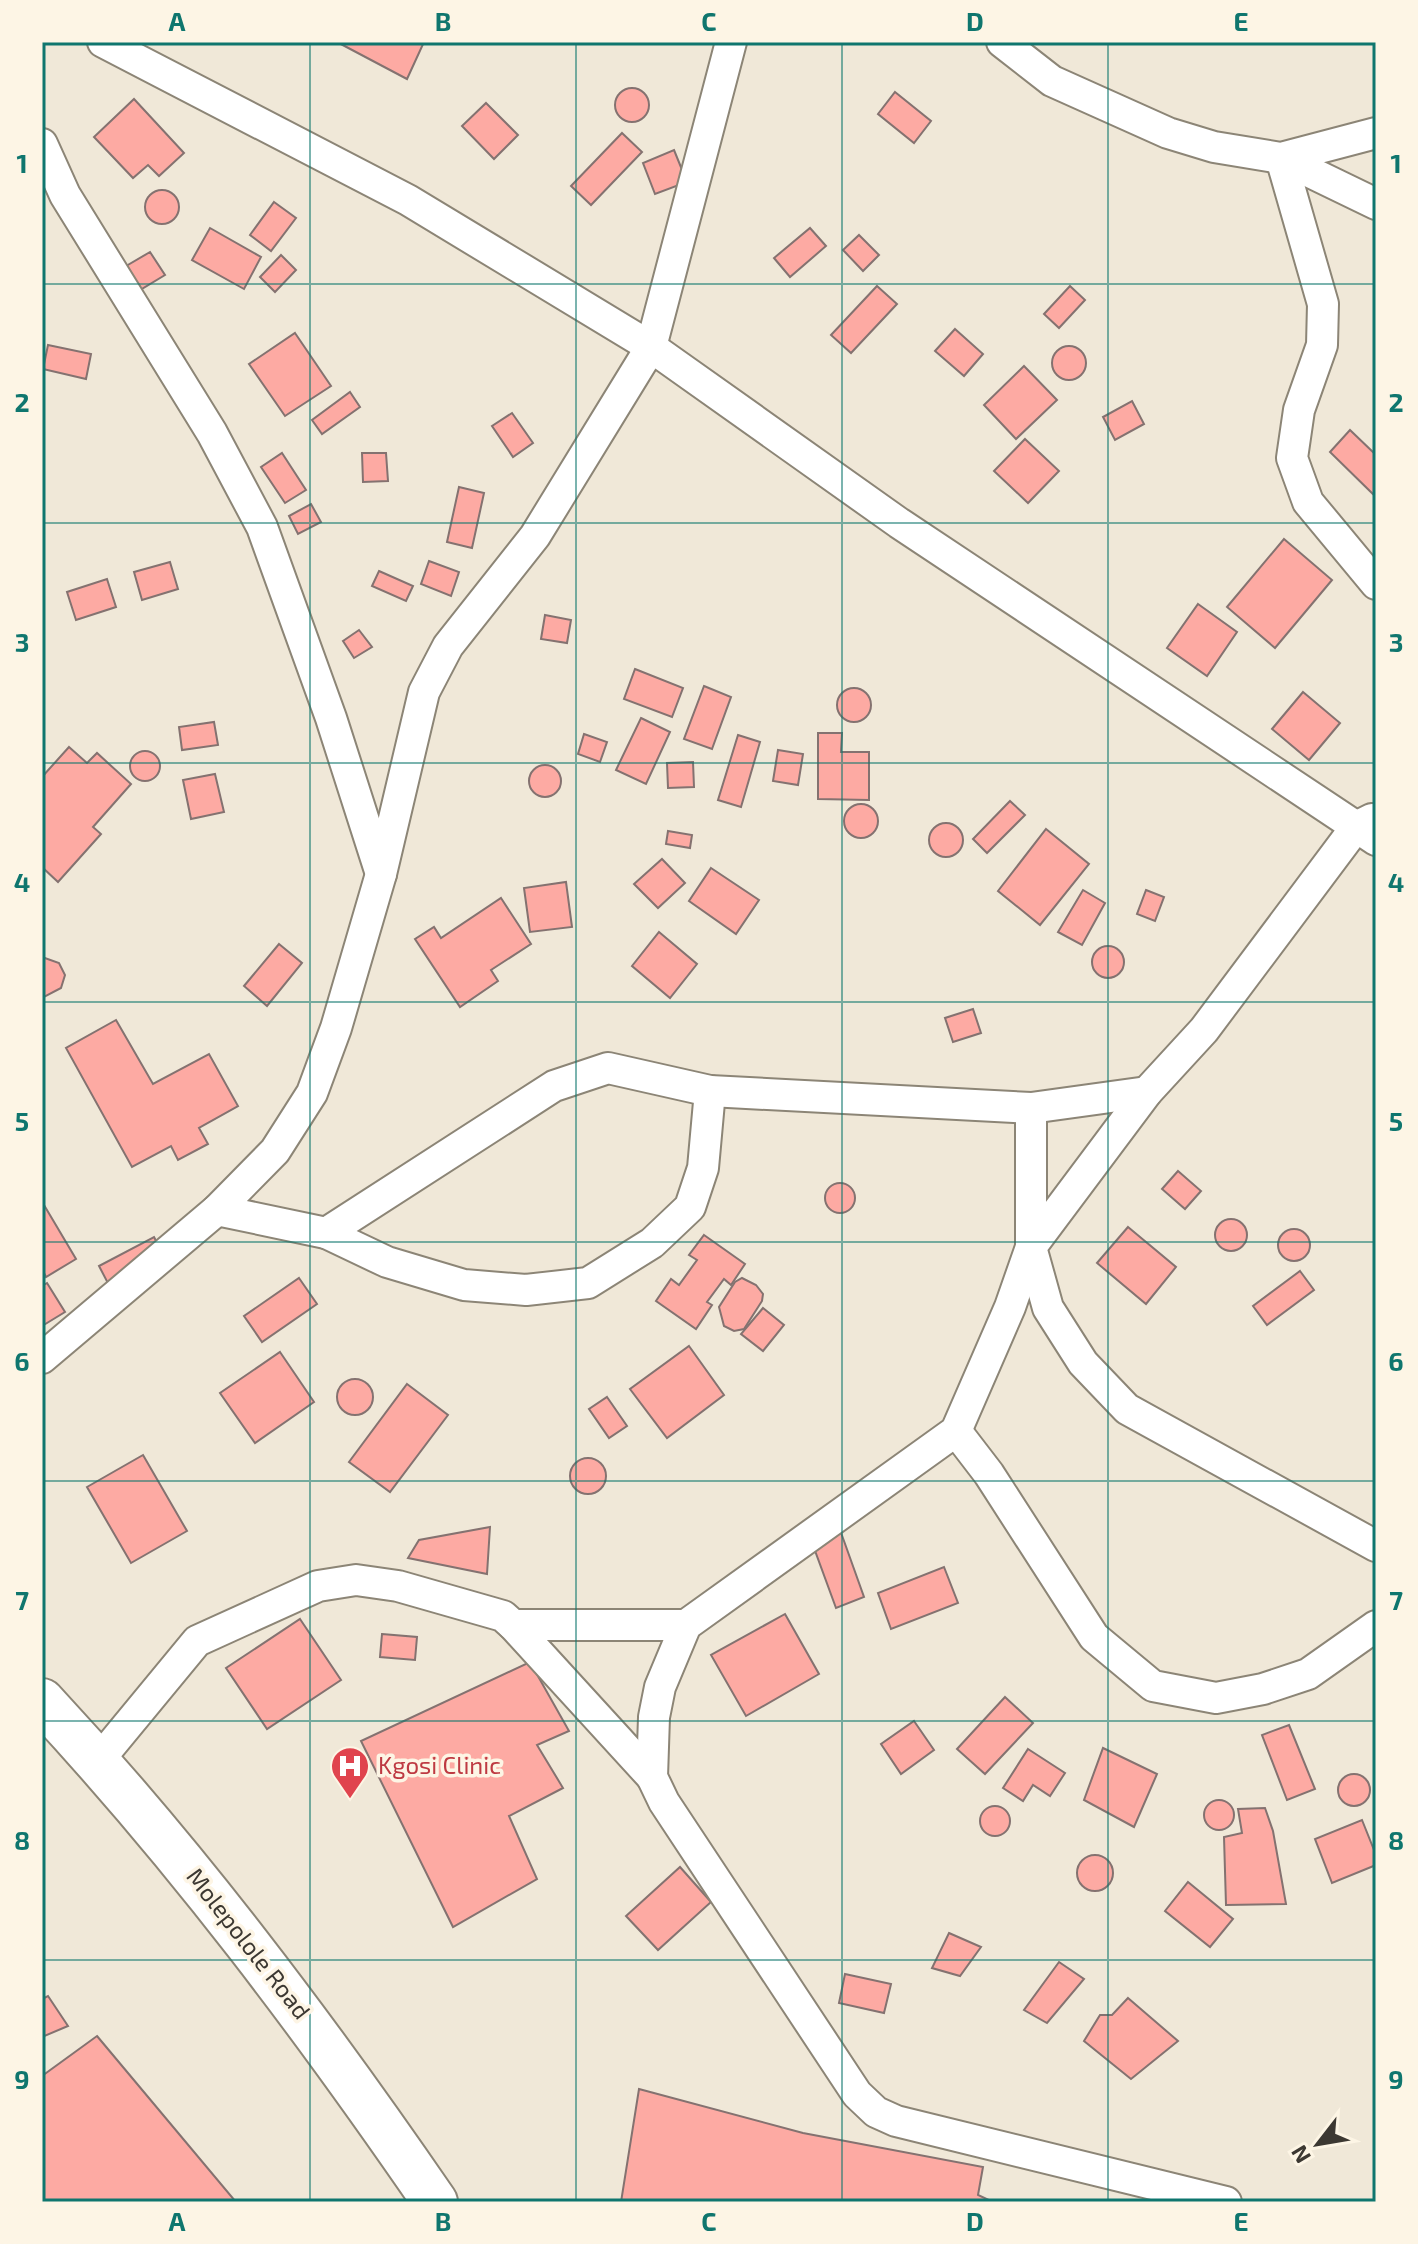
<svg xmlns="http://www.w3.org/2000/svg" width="1418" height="2244" font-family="'Exo 2',sans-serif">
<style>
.building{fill:#fdaaa3;stroke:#847270;stroke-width:2}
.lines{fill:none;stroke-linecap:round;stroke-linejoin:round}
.minor-casing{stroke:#8c8576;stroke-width:34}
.primary-casing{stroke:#8c8576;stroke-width:48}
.minor{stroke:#fff;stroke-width:30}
.primary{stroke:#fff;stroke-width:44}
.grid{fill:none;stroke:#0f766e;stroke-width:2;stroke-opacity:0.55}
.labels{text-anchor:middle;stroke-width:7;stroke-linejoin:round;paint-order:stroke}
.health-label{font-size:24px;fill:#be3a42;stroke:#fdf5e5;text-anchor:start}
.street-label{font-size:24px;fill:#3c3832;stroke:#fdf5e5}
.neatline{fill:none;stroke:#0f766e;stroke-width:3}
.grid-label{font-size:26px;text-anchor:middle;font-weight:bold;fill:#0f766e}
</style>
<rect width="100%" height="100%" fill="#f0e8d8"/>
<!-- building -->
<g class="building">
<polygon points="337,42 424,42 407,79"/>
<circle cx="632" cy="105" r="17"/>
<polygon points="895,92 931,121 914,143 878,114"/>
<polygon points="134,99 184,153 159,176 148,165 133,178 94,137"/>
<polygon points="486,103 518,135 494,159 462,126"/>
<polygon points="622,133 642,152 591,205 571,186"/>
<polygon points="674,150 687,182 655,194 643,163"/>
<circle cx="162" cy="207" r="17"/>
<polygon points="274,202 296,218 271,251 250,235"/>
<polygon points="210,228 261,257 244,289 192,260"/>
<polygon points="810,228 826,246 790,277 774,258"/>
<polygon points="859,235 879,255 863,271 843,250"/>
<polygon points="150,252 165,275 135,293 121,269"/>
<polygon points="281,255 296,270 275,292 260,277"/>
<polygon points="877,286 897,304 851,353 831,335"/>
<polygon points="1070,286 1085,300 1059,328 1044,314"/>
<polygon points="955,329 983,354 964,376 935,351"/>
<polygon points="295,333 331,386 285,416 249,364"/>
<polygon points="48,345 91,354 86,379 43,369"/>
<circle cx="1069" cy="363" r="17"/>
<polygon points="1024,366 1057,400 1016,439 984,405"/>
<polygon points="350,392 360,407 322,434 312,420"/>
<polygon points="1132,401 1144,424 1115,440 1103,417"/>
<polygon points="512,413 533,443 513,457 492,426"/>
<polygon points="1350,430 1376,455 1376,497 1330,452"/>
<polygon points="1025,439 1059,471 1028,503 994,471"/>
<polygon points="282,453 306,490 285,503 261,467"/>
<polygon points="362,453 386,453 388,481 363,482"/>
<polygon points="459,487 484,493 472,548 447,542"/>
<polygon points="311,504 321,522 298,534 289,516"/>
<polygon points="1284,539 1332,580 1275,648 1227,607"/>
<polygon points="429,561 459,572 451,596 421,584"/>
<polygon points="170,562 178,589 142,600 134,572"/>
<polygon points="379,571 413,586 406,601 372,586"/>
<polygon points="107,579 116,607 76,620 67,592"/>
<polygon points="1198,604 1237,632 1207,676 1167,648"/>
<polygon points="545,615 571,620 567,643 541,639"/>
<polygon points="359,630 372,647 354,658 343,641"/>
<polygon points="635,669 683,688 672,717 624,699"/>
<polygon points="704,686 731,697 712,749 684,739"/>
<circle cx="854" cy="705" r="17"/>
<polygon points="1303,692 1340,723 1309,760 1272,729"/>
<polygon points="641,718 670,732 646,784 616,770"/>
<polygon points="214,722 218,745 182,750 179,727"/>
<polygon points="818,733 842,733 841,752 869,752 869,800 818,799"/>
<polygon points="584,734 607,742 600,762 578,754"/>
<polygon points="738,735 760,742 741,807 718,800"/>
<polygon points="69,747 87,763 97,753 131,784 93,827 101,834 58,882 42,867 42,777"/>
<polygon points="778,750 803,754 798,785 773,781"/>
<circle cx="145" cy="766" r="15"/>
<polygon points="693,762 694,787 668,788 667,763"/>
<circle cx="545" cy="781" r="16"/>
<polygon points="215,774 224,812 191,819 183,780"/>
<polygon points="1010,801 1025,815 987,853 973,839"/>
<circle cx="861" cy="821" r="17"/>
<circle cx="946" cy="840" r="17"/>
<polygon points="1046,829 1089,864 1040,925 998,891"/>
<polygon points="668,831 692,835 690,848 666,844"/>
<polygon points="662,859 685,883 658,908 634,884"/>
<polygon points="711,868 759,900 736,934 689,901"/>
<polygon points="566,882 572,927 530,932 524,888"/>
<polygon points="1083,890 1105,903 1082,945 1058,932"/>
<polygon points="1146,890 1164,897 1155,921 1137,914"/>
<polygon points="501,898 531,944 491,970 498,981 460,1007 415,939 434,927 441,938"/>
<polygon points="659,932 697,964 670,998 632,966"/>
<polygon points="279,944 302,963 267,1006 244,986"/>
<circle cx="1108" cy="962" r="16"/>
<polygon points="42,957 59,963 65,975 61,988 44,997"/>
<polygon points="973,1009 981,1033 953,1042 945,1018"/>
<polygon points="116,1020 153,1084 209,1054 238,1106 199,1128 208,1144 178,1160 171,1146 132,1167 66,1048"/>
<polygon points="1178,1171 1201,1191 1185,1209 1162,1189"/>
<circle cx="840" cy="1198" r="15"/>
<polygon points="44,1205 76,1259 46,1277 42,1269"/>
<circle cx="1231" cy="1235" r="16"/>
<polygon points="1128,1227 1176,1267 1146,1304 1097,1263"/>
<circle cx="1294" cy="1245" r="16"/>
<polygon points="704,1235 745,1264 731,1285 724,1279 707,1302 712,1305 696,1329 656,1301 671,1279 679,1285 697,1260 689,1255"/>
<polygon points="154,1237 166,1260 111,1289 99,1266"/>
<polygon points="1300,1271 1314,1290 1267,1325 1253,1306"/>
<polygon points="299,1278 317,1304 262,1342 244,1316"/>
<polygon points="742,1278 756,1285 763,1294 762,1301 744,1329 734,1331 724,1326 719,1307 735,1282"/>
<polygon points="47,1283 65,1312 42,1326 42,1286"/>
<polygon points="763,1308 784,1325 763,1351 741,1334"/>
<polygon points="689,1346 724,1395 667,1438 630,1389"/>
<polygon points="280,1352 314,1402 255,1443 220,1393"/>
<circle cx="355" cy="1397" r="18"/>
<polygon points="407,1384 448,1415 390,1492 349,1462"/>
<polygon points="607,1397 627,1426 609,1438 589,1409"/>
<polygon points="143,1455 187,1531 131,1563 87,1487"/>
<circle cx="588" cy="1476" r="18"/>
<polygon points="490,1527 487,1574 408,1558 419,1540"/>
<polygon points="839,1527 864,1597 836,1608 810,1537"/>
<polygon points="944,1567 958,1603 891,1629 878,1593"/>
<polygon points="785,1614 819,1674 746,1716 711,1655"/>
<polygon points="300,1619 341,1680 267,1729 226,1668"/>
<polygon points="382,1634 417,1637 415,1660 380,1657"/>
<polygon points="530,1662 569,1731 537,1745 563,1788 509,1816 537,1879 453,1927 361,1741"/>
<polygon points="1005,1697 1033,1723 985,1774 957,1749"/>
<polygon points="914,1721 934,1750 901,1774 881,1744"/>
<polygon points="1289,1725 1315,1789 1287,1800 1262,1735"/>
<polygon points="1103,1748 1157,1774 1134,1827 1084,1800"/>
<polygon points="1028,1749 1065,1773 1050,1796 1033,1785 1023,1801 1003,1788"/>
<circle cx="1354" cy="1790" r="16"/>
<circle cx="1219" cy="1815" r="15"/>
<circle cx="995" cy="1821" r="15"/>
<polygon points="1265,1808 1273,1831 1286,1904 1226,1905 1224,1837 1242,1833 1238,1809"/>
<polygon points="1362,1820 1376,1855 1376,1865 1332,1883 1315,1839"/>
<circle cx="1095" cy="1873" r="18"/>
<polygon points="680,1867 711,1902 658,1950 626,1916"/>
<polygon points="1188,1882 1233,1919 1210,1947 1165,1911"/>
<polygon points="949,1933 981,1947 960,1976 932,1968"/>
<polygon points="1059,1962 1084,1979 1047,2023 1024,2010"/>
<polygon points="845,1974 891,1984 884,2013 839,2003"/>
<polygon points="48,1996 68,2026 42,2037 42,1999"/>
<polygon points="1128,1998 1178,2041 1131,2079 1084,2041 1100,2015 1112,2015"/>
<polygon points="97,2036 236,2202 42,2202 42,2076"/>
<polygon points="639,2089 803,2133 983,2167 978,2195 993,2202 621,2202"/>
</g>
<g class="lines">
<defs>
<g id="minor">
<polyline points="103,42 408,200 651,347 899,523 1376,840"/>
<polyline points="1002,42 1052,81 1168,133 1214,147 1281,158 1376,133"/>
<polyline points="42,144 65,195 212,433 262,527 331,718 381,874"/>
<polyline points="1281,158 1323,304 1322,345 1299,410 1292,458 1308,502 1376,584"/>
<polyline points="1281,158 1376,204"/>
<polyline points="1372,819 1356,827 1204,1030 1147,1092 1031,1247 1048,1308 1083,1363 1127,1409 1376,1546"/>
<polyline points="1031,1108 1031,1247 1010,1307 956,1431 686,1625 660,1687 654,1717 652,1777 664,1802 857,2094 876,2112 896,2121 1226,2202"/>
<polyline points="217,1210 326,1233 554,1086 608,1068 710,1091 1031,1108 1147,1092"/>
<polyline points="326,1233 387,1262 464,1285 526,1290 588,1283 652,1243 690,1207 703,1168 710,1091"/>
<polyline points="42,1358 217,1210 275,1151 312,1093 336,1028 381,874 424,692 448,646 535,536 651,347 731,42"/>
<polyline points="956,1431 989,1474 1094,1637 1153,1686 1216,1698 1263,1689 1308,1674 1376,1626"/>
<polyline points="513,1625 652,1777"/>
<polyline points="98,1761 197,1641 318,1586 356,1580 398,1586 503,1616 513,1625 686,1625"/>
</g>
<path id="primary" d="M42,1701c146,157 272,325 393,501"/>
</defs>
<!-- minor casing -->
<use href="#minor" class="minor-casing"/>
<!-- primary casing -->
<use href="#primary" class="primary-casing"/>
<!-- minor -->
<use href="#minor" class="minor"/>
<!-- primary -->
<use href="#primary" class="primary"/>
</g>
<!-- grid -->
<path class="grid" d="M310,42v2160M576,42v2160M842,42v2160M1108,42v2160M42,284h1334M42,523h1334M42,763h1334M42,1002h1334M42,1242h1334M42,1481h1334M42,1721h1334M42,1960h1334"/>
<!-- icons -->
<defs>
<symbol id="hospital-pin" viewBox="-11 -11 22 30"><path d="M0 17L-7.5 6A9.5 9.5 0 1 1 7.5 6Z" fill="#e0444e" stroke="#fdf5e5"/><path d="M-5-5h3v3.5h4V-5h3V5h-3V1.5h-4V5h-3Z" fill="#fff"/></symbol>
</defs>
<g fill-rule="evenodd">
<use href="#hospital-pin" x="328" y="1744" width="44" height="60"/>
</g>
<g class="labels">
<!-- health labels -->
<g class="health-label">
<text x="378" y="1774">Kgosi Clinic</text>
</g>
<!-- street labels -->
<g class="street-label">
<text transform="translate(248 1944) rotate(52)" y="8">Molepolole Road</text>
</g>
</g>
<!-- border -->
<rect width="1418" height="2244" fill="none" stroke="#fdf5e5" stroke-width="88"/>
<!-- north arrow -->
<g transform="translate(1318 2144) rotate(239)" stroke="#fdf5e5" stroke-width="6" paint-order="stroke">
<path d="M0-6L14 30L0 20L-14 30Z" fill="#3c3832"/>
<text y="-12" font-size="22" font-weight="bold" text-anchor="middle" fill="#3c3832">N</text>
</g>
<rect x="44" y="44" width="1330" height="2156" class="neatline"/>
<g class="grid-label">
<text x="177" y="31">A</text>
<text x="443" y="31">B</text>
<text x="709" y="31">C</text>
<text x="975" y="31">D</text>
<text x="1241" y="31">E</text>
<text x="22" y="173">1</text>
<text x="1396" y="173">1</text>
<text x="22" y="412">2</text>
<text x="1396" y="412">2</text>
<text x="22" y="652">3</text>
<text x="1396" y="652">3</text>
<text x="22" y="892">4</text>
<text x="1396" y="892">4</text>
<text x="22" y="1131">5</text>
<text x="1396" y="1131">5</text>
<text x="22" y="1371">6</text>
<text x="1396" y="1371">6</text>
<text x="22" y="1610">7</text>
<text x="1396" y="1610">7</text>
<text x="22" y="1850">8</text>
<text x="1396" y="1850">8</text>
<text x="22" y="2089">9</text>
<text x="1396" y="2089">9</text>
<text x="177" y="2231">A</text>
<text x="443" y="2231">B</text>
<text x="709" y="2231">C</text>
<text x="975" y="2231">D</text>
<text x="1241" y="2231">E</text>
</g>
</svg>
